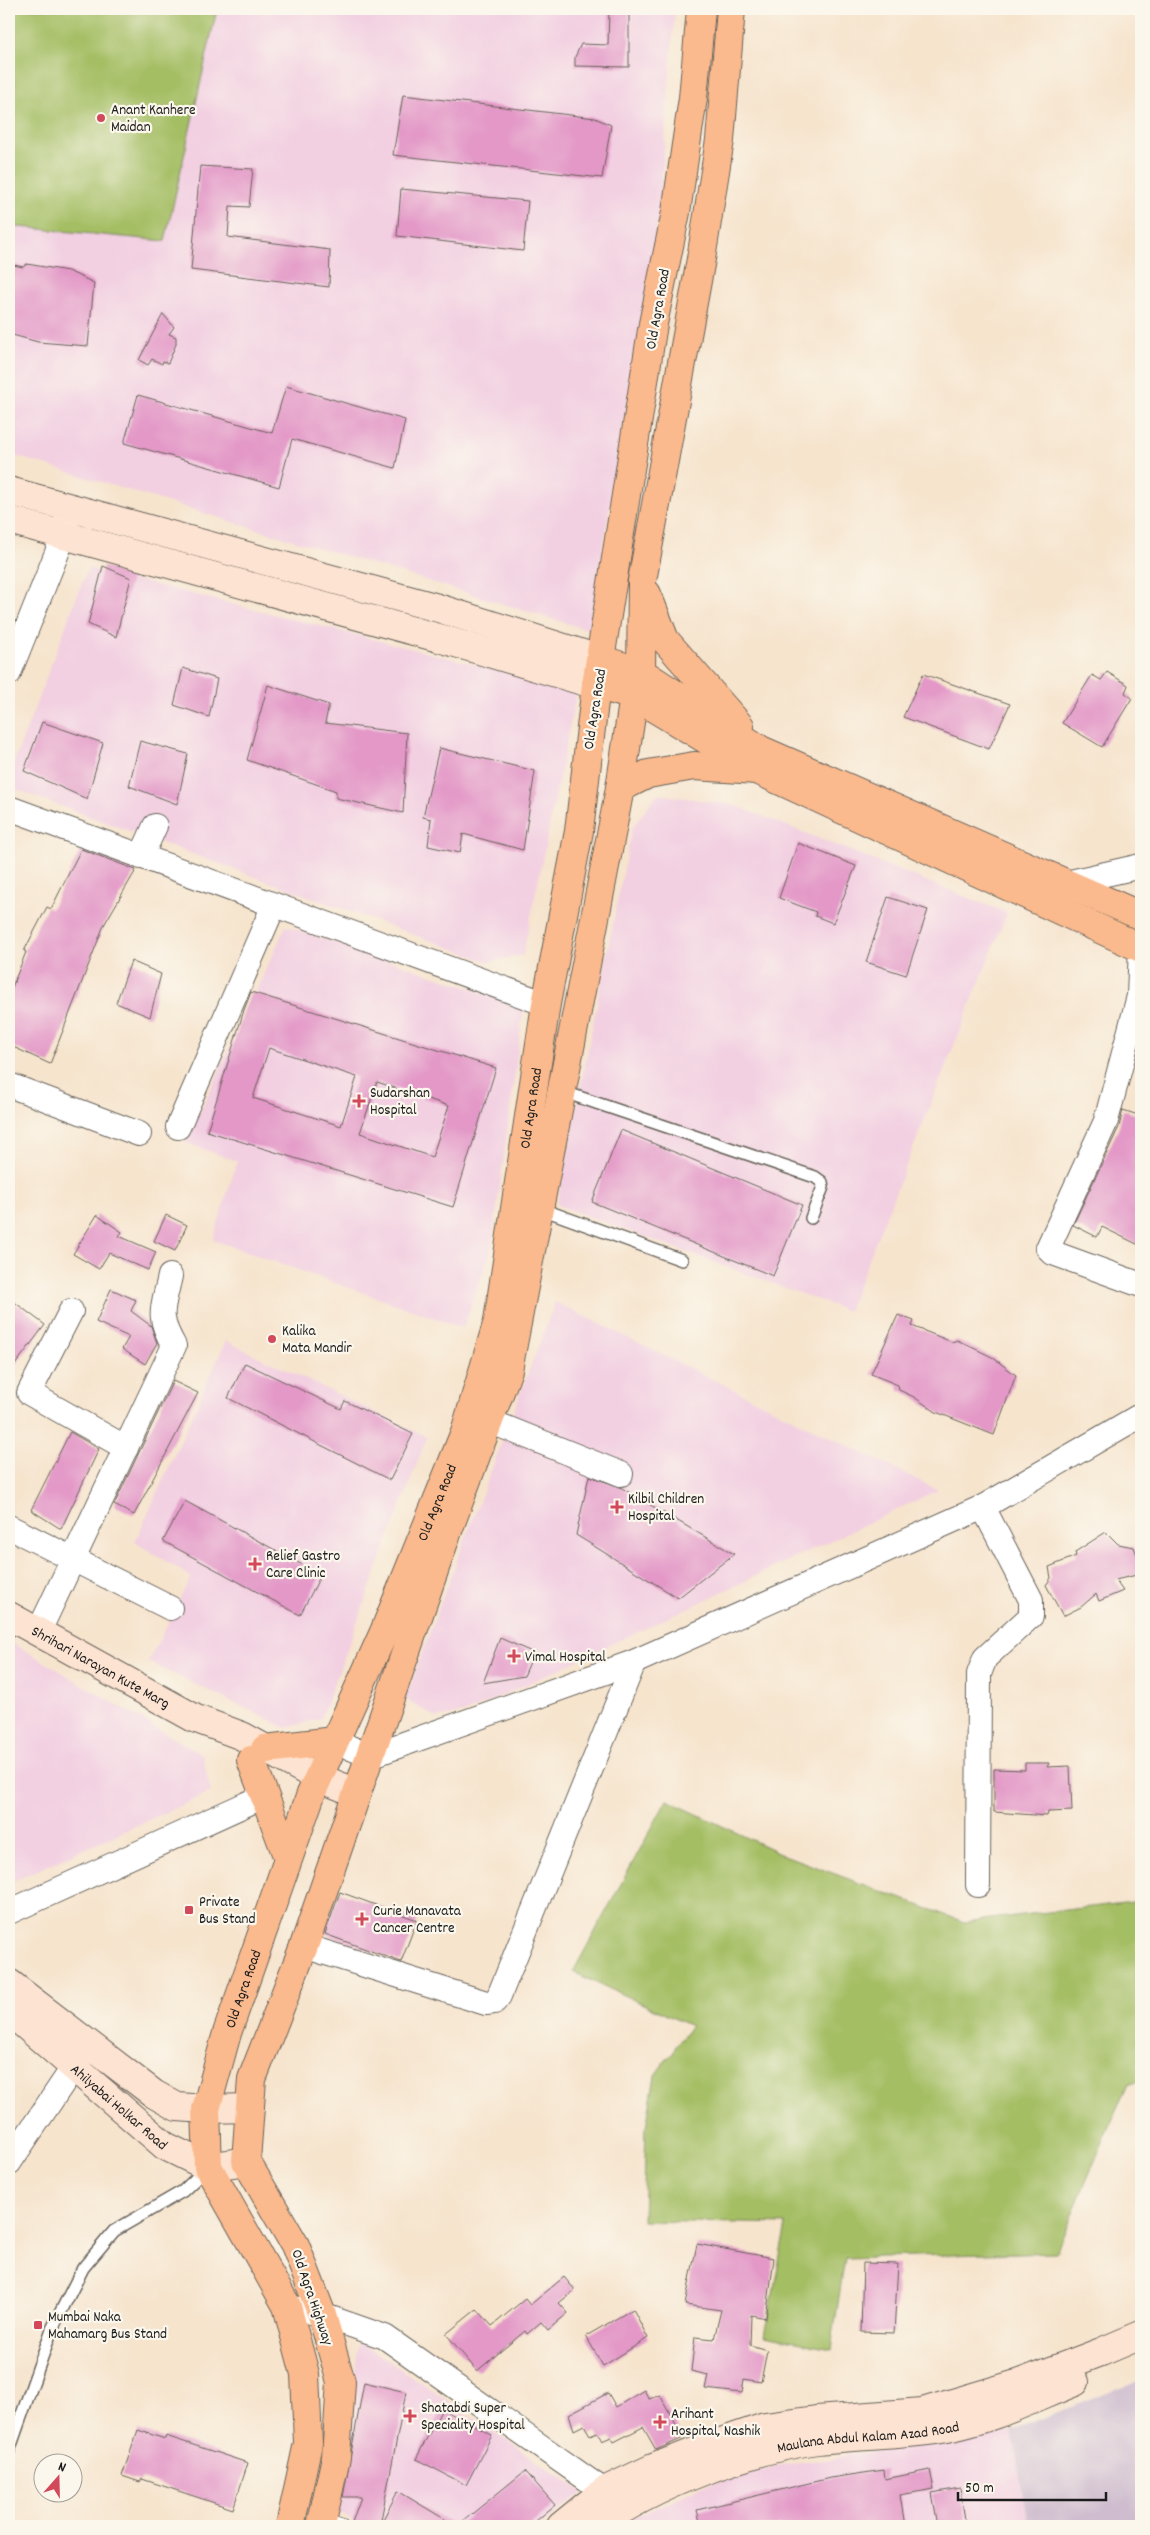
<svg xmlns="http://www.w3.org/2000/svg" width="1150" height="2535" font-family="Dekko,sans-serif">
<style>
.built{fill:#f2cfe1}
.industrial{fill:#cfbdcf}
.green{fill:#a4be64;stroke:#606d40}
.building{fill:#e398c7;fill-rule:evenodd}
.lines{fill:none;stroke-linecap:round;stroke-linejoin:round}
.lane-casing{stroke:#68625a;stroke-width:14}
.street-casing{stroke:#68625a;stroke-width:26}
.secondary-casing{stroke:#68625a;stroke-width:30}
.primary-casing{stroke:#68625a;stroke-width:30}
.highway-casing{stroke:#68625a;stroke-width:30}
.lane{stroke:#fff;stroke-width:11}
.street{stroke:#fff;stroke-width:24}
.secondary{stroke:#fde3d1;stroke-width:28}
.primary{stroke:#fbba8d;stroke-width:28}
.highway{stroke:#fbba8d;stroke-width:28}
.poi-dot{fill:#d1495b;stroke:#fbf7ec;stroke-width:2}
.labels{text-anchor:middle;stroke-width:4.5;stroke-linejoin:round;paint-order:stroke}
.poi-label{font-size:15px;fill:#1c1c1c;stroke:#fbf7ec;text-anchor:start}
.street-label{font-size:15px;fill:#1c1c1c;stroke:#fbf7ec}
</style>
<rect width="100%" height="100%" fill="#fbf7ec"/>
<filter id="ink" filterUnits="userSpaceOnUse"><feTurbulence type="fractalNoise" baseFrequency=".02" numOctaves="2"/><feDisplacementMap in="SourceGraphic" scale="10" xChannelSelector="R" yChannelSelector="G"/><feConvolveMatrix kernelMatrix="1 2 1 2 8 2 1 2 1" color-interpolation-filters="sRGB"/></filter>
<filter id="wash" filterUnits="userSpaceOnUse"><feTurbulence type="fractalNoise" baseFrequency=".0096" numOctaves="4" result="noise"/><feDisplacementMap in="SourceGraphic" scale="20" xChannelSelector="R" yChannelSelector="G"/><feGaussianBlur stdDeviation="1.12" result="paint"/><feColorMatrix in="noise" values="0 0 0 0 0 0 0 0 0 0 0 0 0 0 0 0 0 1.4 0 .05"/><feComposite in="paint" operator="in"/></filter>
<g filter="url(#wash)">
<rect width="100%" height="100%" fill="#f6e4cd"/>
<!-- built -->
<g class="built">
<polygon points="217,9 675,9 659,216 589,630 9,454 9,226 165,241"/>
<polygon points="88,568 577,690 523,955 489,962 9,787 9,775"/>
<polygon points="657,794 734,805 1007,913 848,1311 557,1205 632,828"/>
<polygon points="286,926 524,1006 491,1251 463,1328 213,1240 237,1161 186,1143"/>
<polygon points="555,1302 938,1490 468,1712 437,1718 405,1698"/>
<polygon points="226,1341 427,1437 321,1718 287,1728 148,1662 191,1577 135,1542"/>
<polygon points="9,1641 202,1755 211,1792 9,1883"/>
<polygon points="359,2341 583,2492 541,2526 362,2526 336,2511"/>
<polygon points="1012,2430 1028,2526 617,2526 701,2487 775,2467"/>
</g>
<!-- industrial -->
<polygon class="industrial" points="1141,2380 1141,2526 1028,2526 1012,2430"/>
<!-- green -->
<g class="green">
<polygon points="9,9 217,9 165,241 9,226"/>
<polygon points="667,1800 784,1855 964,1922 1141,1901 1141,2083 1128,2083 1056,2252 845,2258 831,2349 765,2336 786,2224 643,2221 646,2128 655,2075 691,2026 573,1972"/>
</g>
<g id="blocks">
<!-- building -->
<g class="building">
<polygon points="609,9 629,9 629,67 575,66 575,57 581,44 608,45"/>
<polygon points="403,95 595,118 611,125 602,178 393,155"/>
<polygon points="200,166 253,169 249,207 230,206 228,237 330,250 329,287 191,270"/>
<polygon points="401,189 528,201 523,251 397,236"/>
<polygon points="9,264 23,267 27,264 68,271 94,283 88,346 38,342 9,334"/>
<polygon points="163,314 174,327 169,334 176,337 176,344 168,363 163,361 162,364 152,359 148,365 139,360"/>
<polygon points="286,386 405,420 395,468 292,439 279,487 124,443 138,395 272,433"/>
<polygon points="103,566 131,578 116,637 88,624"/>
<polygon points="183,668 217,679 209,717 174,705"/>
<polygon points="1107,672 1128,685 1125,693 1132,698 1102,747 1062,723 1092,675 1101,680"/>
<polygon points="923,674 1010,704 989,749 903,717"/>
<polygon points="268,685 329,705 325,723 407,733 403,813 336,798 336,791 247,760"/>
<polygon points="42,722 103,743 87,799 24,771"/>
<polygon points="140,741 188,754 177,804 129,786"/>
<polygon points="439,748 535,771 523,850 463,834 460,853 428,846 431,819 423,817"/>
<polygon points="798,843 856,866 833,923 815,916 816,912 779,898"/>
<polygon points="81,849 136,870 104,925 50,1064 9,1045 9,995 26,952 24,951 47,907 51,909"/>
<polygon points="888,897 928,910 906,975 866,962"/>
<polygon points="131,961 161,974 150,1017 116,1003"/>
<path d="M251,992l245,76 -43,139 -246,-76 37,-121zM269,1048l88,29 -16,49 -88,-28zM377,1082l72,24 -17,51 -72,-24z"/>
<polygon points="1123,1110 1141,1116 1141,1246 1102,1227 1097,1237 1073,1225 1119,1127"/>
<polygon points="621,1130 802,1205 773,1276 592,1202"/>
<polygon points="97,1215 122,1232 119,1236 156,1252 148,1270 109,1253 99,1269 73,1254"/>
<polygon points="166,1215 187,1225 175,1251 154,1241"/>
<polygon points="111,1289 136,1300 131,1311 151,1326 157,1343 145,1364 122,1349 129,1337 96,1322"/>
<polygon points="9,1298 45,1325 9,1373"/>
<polygon points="898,1315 914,1321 912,1326 952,1342 957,1340 992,1357 1016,1375 994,1435 936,1412 914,1397 899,1390 898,1385 871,1374"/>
<polygon points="245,1363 341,1409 345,1401 413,1434 390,1480 228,1398"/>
<polygon points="173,1381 198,1393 134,1515 114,1505"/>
<polygon points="70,1432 99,1449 61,1529 31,1510"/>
<polygon points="589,1476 620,1487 734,1554 678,1598 576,1535"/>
<polygon points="185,1501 321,1575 300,1615 163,1541"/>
<polygon points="1106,1532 1118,1544 1134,1547 1141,1565 1141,1574 1115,1580 1123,1591 1099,1601 1096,1594 1081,1607 1063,1616 1046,1585 1051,1578 1049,1567 1076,1556 1075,1552"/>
<polygon points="500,1638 534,1653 524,1676 483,1683"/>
<polygon points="1025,1763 1049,1763 1047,1767 1070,1766 1072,1811 1048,1812 1047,1816 994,1812 994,1769 1025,1770"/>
<polygon points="340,1892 417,1920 401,1962 325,1934"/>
<polygon points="697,2244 774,2258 766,2318 751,2315 750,2345 767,2350 761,2382 744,2379 742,2393 705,2389 708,2375 691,2371 695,2337 714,2339 721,2310 685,2305"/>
<polygon points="863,2263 898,2264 894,2333 861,2332"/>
<polygon points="564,2277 575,2290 559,2303 568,2313 548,2330 541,2322 527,2334 525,2331 477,2371 446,2334 477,2309 492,2326 525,2299 530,2305"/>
<polygon points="633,2309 648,2338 603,2366 586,2336"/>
<polygon points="364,2382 406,2392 380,2525 398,2491 456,2526 360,2526 352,2522 361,2497 343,2497"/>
<polygon points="644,2390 649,2399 660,2395 683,2438 656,2450 643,2427 614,2442 611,2437 602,2441 597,2432 590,2435 584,2425 574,2430 569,2414 608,2393 616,2407"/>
<polygon points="442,2409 492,2435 466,2485 416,2459"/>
<polygon points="138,2430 165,2439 166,2436 248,2463 233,2509 142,2479 140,2482 122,2476"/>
<polygon points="884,2470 885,2479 930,2470 934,2489 900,2495 905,2526 701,2526 697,2510 830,2478"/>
<polygon points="525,2471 555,2505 530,2526 457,2526"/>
<polygon points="960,2488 966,2526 938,2526 932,2493"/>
</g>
</g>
</g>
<g filter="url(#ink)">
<use href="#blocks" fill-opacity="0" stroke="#68625a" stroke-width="1"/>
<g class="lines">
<defs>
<g id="lane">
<polyline points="561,1091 815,1177 822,1182 823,1187 811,1218"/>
<polyline points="539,1208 682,1260"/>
<polyline points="9,2451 52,2329 83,2268 114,2231 183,2191 208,2167"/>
<polyline points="323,2520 342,2526"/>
</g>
<g id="street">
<polyline points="9,673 64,535 68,517"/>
<polyline points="9,808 546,1004"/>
<polyline points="141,857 155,826"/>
<polyline points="1066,883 1141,866"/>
<polyline points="1141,947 1139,996 1106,1121 1048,1248 1053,1253 1141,1285"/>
<polyline points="9,1085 139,1134"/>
<polyline points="178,1127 274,905"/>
<polyline points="71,1311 29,1393 126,1448"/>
<polyline points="489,1421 621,1474"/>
<polyline points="9,1527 170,1608"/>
<path d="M38,1633l136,-287c-18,-32 -11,-37 -4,-70"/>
<polyline points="334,1741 370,1756 634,1662 983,1507 1141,1415"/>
<polyline points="978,1885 979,1674 985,1658 1031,1616 1031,1600 983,1507"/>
<polyline points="9,1912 264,1796"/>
<polyline points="304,1946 486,2003 494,2002 499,1996 634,1662"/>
<polyline points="9,2163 83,2053"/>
<polyline points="287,2306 322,2315 385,2337 604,2491 612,2507"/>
</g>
<g id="secondary">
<polyline points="9,491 438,608 602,660"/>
<polyline points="9,520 439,638 596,685"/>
<path id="s1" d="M9,1616l185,102 48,18 75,41 40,16"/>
<polyline points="9,1983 154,2094 177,2107 206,2109 250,2108"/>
<path id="s2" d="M9,2011l156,135 43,21 38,-6"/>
<polyline points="561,2526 604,2491 653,2468 712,2445 765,2427 816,2420 923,2412 1017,2384 1101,2352 1141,2335"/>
<path id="s3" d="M597,2526c56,-40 152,-77 221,-86 43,-5 87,-4 129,-12 44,-8 87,-30 128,-46"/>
</g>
<g id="primary">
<polyline points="620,788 648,774 694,766 757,770"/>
<polyline points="265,1749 334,1741"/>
<polyline points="251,1760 288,1858"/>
<path id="s4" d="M290,2526l18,-83 -3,-69 -18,-68 -79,-139 -2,-58 21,-76 84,-239 73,-162 81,-200 33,-111 48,-317 33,-173 17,-146"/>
<polyline points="321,2526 336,2457 341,2382 322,2315 295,2245 246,2161 252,2079 304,1946 446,1536 508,1370 620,788 634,696"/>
</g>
<g id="highway">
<polyline points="701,9 693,98 676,212 653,324 596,685 634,696 757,770 1141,948"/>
<polyline points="647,594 665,640 740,726"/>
<polyline points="602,660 641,672 761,750 1141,916"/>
<polyline points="634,696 641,672 642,581 701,259 720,140 731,9"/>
</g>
</defs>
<!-- lane casing -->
<use href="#lane" class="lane-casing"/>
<!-- street casing -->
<use href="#street" class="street-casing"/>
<!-- secondary casing -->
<use href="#secondary" class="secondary-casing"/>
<!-- primary casing -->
<use href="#primary" class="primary-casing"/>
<!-- highway casing -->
<use href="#highway" class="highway-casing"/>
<!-- lane -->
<use href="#lane" class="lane"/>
<!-- street -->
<use href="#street" class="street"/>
<!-- secondary -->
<use href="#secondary" class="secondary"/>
<!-- primary -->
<use href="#primary" class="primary"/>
<!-- highway -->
<use href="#highway" class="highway"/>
</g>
</g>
<!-- markers -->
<g class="poi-dot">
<circle cx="101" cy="118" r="5"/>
<path d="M356.5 1093.5h5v5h5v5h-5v5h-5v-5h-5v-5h5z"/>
<circle cx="272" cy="1339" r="5"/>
<path d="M614.5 1499.5h5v5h5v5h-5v5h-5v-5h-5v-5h5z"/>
<path d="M252.5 1556.5h5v5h5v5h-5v5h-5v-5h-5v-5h5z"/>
<path d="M511.5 1648.5h5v5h5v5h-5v5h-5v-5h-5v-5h5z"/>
<rect x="184" y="1905" width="10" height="10" rx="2.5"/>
<path d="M359.5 1911.5h5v5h5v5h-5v5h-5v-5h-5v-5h5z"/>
<rect x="33" y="2320" width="10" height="10" rx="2.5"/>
<path d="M407.5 2408.5h5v5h5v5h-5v5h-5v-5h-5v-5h5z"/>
<path d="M657.5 2414.5h5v5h5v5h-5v5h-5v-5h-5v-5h5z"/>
</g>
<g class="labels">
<!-- poi labels -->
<g class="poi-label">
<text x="111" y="114">Anant Kanhere<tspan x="111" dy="17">Maidan</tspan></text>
<text x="370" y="1097">Sudarshan<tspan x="370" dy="17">Hospital</tspan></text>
<text x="282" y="1335">Kalika<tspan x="282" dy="17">Mata Mandir</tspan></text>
<text x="628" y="1503">Kilbil Children<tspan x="628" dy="17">Hospital</tspan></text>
<text x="266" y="1560">Relief Gastro<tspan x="266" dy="17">Care Clinic</tspan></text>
<text x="525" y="1661">Vimal Hospital</text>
<text x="199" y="1906">Private<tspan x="199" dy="17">Bus Stand</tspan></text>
<text x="373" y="1915">Curie Manavata<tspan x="373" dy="17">Cancer Centre</tspan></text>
<text x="48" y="2321">Mumbai Naka<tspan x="48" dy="17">Mahamarg Bus Stand</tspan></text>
<text x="421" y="2412">Shatabdi Super<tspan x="421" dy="17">Speciality Hospital</tspan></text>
<text x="671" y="2418">Arihant<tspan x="671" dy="17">Hospital, Nashik</tspan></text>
</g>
<!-- street labels -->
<g class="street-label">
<text transform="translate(657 309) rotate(-80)" y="5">Old Agra Road</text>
<text transform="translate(594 709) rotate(-81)" y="5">Old Agra Road</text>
<text dy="5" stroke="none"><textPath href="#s4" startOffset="1499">Old Agra Road</textPath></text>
<text dy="5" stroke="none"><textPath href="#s4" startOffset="1092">Old Agra Road</textPath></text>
<text dy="5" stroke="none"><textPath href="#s1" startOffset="105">Shrihari Narayan Kute Marg</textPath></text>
<text dy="5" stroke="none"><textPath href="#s4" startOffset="568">Old Agra Road</textPath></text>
<text dy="5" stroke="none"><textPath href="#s2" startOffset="146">Ahilyabai Holkar Road</textPath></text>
<text transform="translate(313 2297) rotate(71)" y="5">Old Agra Highway</text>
<text dy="5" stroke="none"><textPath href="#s3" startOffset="289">Maulana Abdul Kalam Azad Road</textPath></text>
</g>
</g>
<!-- margin -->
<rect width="1150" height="2535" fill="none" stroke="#fbf7ec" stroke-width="30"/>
<!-- north arrow -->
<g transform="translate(58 2478) rotate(20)"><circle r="24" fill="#fbf7ec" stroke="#a29f99"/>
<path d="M0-4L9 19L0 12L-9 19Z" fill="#d1495b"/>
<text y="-8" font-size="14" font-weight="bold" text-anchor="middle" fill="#1c1c1c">N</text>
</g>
<!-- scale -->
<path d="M958 2492v8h148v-8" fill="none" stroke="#1c1c1c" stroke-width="2.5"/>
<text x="965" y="2492" font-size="15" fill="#1c1c1c" stroke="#fbf7ec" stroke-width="4" paint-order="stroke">50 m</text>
</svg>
